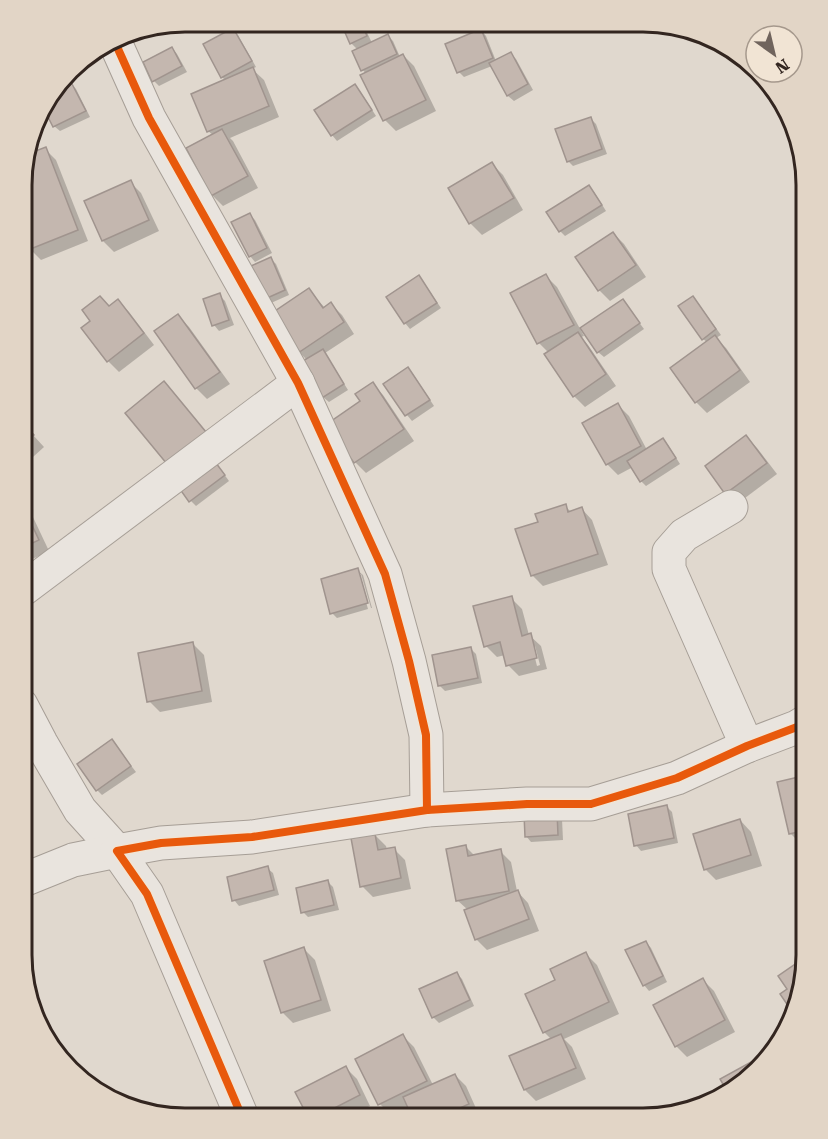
<svg xmlns="http://www.w3.org/2000/svg" width="828" height="1139" font-family="'Roboto Serif',serif">
<style>
.shadow{fill:#0003;fill-rule:evenodd}
.building{fill:#c4b7af;stroke:#a0948e;stroke-width:1.5}
.lines{fill:none;stroke-linecap:round;stroke-linejoin:round}
.minor-casing{stroke:#a69e96;stroke-width:35}
.minor{stroke:#e9e4de;stroke-width:33}
.cycleway-casing{stroke:#f1e4d4;stroke-width:11}
.cycleway{stroke:#e8590c;stroke-width:8}
.rim{fill:none;stroke:#332620;stroke-width:3}
</style>
<rect width="100%" height="100%" fill="#e0d8ce"/>
<!-- shadow -->
<g class="shadow">
<polygon points="341,21 362,22 372,43 387,35 393,41 400,57 403,55 414,66 436,111 396,131 385,120 366,74 363,70 358,50 351,43"/>
<polygon points="233,30 238,35 256,67 252,69 264,80 279,117 230,138 233,141 258,188 223,206 212,195 213,135 208,131 226,81 222,77"/>
<polygon points="481,30 486,36 496,61 510,53 516,59 533,90 514,101 508,96 492,66 464,77 459,72"/>
<polygon points="172,48 177,54 187,72 159,86 154,81"/>
<polygon points="71,84 76,89 90,117 60,131 54,126 43,103 50,94"/>
<polygon points="355,86 360,91 376,116 337,141 332,135"/>
<polygon points="590,118 596,124 607,154 573,166 568,161"/>
<polygon points="45,149 56,160 88,241 41,260 30,249"/>
<polygon points="492,164 503,175 523,210 482,235 471,224 450,188"/>
<polygon points="130,182 141,193 159,231 114,252 103,241 86,202"/>
<polygon points="589,187 594,192 606,211 565,236 560,231"/>
<polygon points="249,214 255,220 272,253 255,262 250,256"/>
<polygon points="613,233 624,244 646,277 610,301 599,290"/>
<polygon points="271,259 276,264 289,295 271,303 266,298"/>
<polygon points="546,276 557,287 584,336 581,337 588,345 616,386 585,407 574,396 549,353 539,343"/>
<polygon points="419,277 424,283 441,308 410,329 405,323"/>
<polygon points="309,290 325,308 331,304 342,315 354,334 325,353 348,390 329,402 323,397 307,360 299,352"/>
<polygon points="219,295 225,301 234,325 219,331 214,325"/>
<polygon points="693,298 698,303 721,335 716,338 726,348 750,382 707,413 696,402 707,342 703,339"/>
<polygon points="118,301 129,312 154,345 119,372 108,361 109,308"/>
<polygon points="623,301 644,329 604,357 598,352"/>
<polygon points="22,311 33,328 22,335"/>
<polygon points="178,316 189,327 230,384 207,399 196,388 156,331"/>
<polygon points="413,374 434,406 412,421 407,415 385,384"/>
<polygon points="372,384 383,395 414,441 366,473 355,462 362,402"/>
<polygon points="618,405 629,416 647,450 663,440 668,445 680,464 646,486 641,481 633,467 618,475 607,464"/>
<polygon points="22,423 44,447 22,467"/>
<polygon points="746,437 757,448 777,474 737,504 726,493"/>
<polygon points="218,466 229,481 196,506 191,501"/>
<polygon points="22,505 32,515 49,551 22,564"/>
<polygon points="565,506 571,512 581,508 592,520 608,565 543,586 532,575 539,523"/>
<polygon points="357,570 363,575 372,608 371,608 361,574 358,574 368,609 337,618 332,613"/>
<path d="M511,598l11,11 7,26 12,11 6,23 -28,7 -11,-11 -3,-10 -8,2 -11,-11zM532,646h3l5,19 -3,1z"/>
<polygon points="193,644 204,655 212,702 160,712 149,701"/>
<polygon points="471,649 476,654 482,683 445,691 440,686 434,656"/>
<polygon points="112,741 136,772 102,795 97,790"/>
<polygon points="807,777 807,843 801,844 790,833"/>
<polygon points="667,807 672,812 678,843 641,851 636,845"/>
<polygon points="525,815 562,819 563,840 531,842 526,836"/>
<polygon points="740,820 751,832 762,866 716,880 705,869"/>
<polygon points="375,835 386,846 387,850 394,849 405,860 411,889 373,897 362,886"/>
<polygon points="466,847 475,856 500,851 511,862 517,891 528,903 539,931 487,950 476,939 468,910 457,900"/>
<polygon points="267,868 273,873 279,895 239,906 234,900"/>
<polygon points="328,882 333,887 339,910 308,917 303,912"/>
<polygon points="646,942 651,948 667,982 649,991 644,985"/>
<polygon points="304,949 315,960 331,1011 293,1023 282,1012"/>
<polygon points="586,954 597,965 619,1014 564,1039 572,1047 586,1079 536,1101 525,1090 552,1040 544,1032 557,980"/>
<polygon points="457,974 462,979 474,1006 439,1023 433,1017 421,990"/>
<polygon points="703,980 714,991 735,1032 687,1057 676,1046 655,1006"/>
<polygon points="403,1036 414,1047 433,1085 455,1075 466,1086 479,1115 474,1118 414,1117 409,1106 391,1115 380,1104 357,1060"/>
<polygon points="346,1068 357,1079 370,1106 349,1117 309,1117 297,1093"/>
</g>
<!-- building -->
<g class="building">
<polygon points="340,21 361,22 367,36 350,44"/>
<polygon points="233,28 252,61 221,78 203,44"/>
<polygon points="481,29 493,58 457,73 445,44"/>
<polygon points="388,34 397,54 361,71 352,51"/>
<polygon points="172,47 182,66 152,82 143,62"/>
<polygon points="511,52 528,84 507,96 489,63"/>
<polygon points="403,54 426,100 383,121 360,75"/>
<polygon points="253,67 269,106 207,132 191,94"/>
<polygon points="71,82 86,111 53,127 42,105 43,103 53,91"/>
<polygon points="355,84 372,110 331,136 314,110"/>
<polygon points="591,117 602,149 567,162 555,129"/>
<polygon points="222,129 248,176 211,196 186,148"/>
<polygon points="46,147 78,230 28,250 22,234 22,163 25,155"/>
<polygon points="492,162 514,198 469,224 448,188"/>
<polygon points="131,180 149,220 102,241 84,201"/>
<polygon points="589,185 602,205 559,232 546,212"/>
<polygon points="250,213 267,248 249,257 231,222"/>
<polygon points="613,232 636,265 598,291 575,257"/>
<polygon points="271,257 285,290 265,299 251,266"/>
<polygon points="546,274 574,325 537,344 510,293"/>
<polygon points="419,275 437,303 404,324 386,297"/>
<polygon points="309,288 323,308 331,302 344,322 298,353 272,313"/>
<polygon points="220,293 229,320 212,326 203,299"/>
<polygon points="100,296 109,306 118,299 144,333 107,362 81,328 90,321 82,310"/>
<polygon points="693,296 716,329 702,340 678,306"/>
<polygon points="623,299 640,323 597,353 580,328"/>
<polygon points="22,311 29,322 22,327"/>
<polygon points="178,314 220,372 195,389 154,331"/>
<polygon points="578,332 606,374 573,397 544,354"/>
<polygon points="715,335 740,370 695,403 670,368"/>
<polygon points="323,349 344,384 322,398 301,362"/>
<polygon points="408,367 430,400 405,416 383,384"/>
<polygon points="164,381 206,432 167,464 125,413"/>
<polygon points="373,382 404,429 354,463 327,424 360,401 355,394"/>
<polygon points="618,403 641,446 606,465 582,423"/>
<polygon points="22,422 34,435 22,446"/>
<polygon points="746,435 767,463 725,494 705,466"/>
<polygon points="663,438 676,458 640,482 627,461"/>
<polygon points="213,459 225,475 189,502 177,485"/>
<polygon points="22,504 39,540 22,548"/>
<polygon points="566,504 568,512 582,507 598,554 531,576 515,529 538,522 535,514"/>
<polygon points="358,568 368,603 330,614 321,579"/>
<polygon points="807,570 807,586 799,575"/>
<polygon points="512,596 522,636 531,633 537,658 506,666 500,642 484,647 473,606"/>
<polygon points="193,642 202,691 147,702 138,653"/>
<polygon points="471,647 478,678 438,686 432,655"/>
<polygon points="112,739 131,766 96,791 77,764"/>
<polygon points="807,775 807,830 789,834 777,782"/>
<polygon points="667,805 674,838 634,846 628,814"/>
<polygon points="557,812 558,835 525,837 524,814"/>
<polygon points="740,819 751,855 704,870 693,834"/>
<polygon points="375,834 378,850 395,847 401,878 360,887 351,838"/>
<polygon points="466,845 468,856 501,849 509,891 456,901 446,849"/>
<polygon points="268,866 274,890 232,901 227,877"/>
<polygon points="328,880 334,905 301,913 296,888"/>
<polygon points="518,890 529,919 475,940 464,910"/>
<polygon points="646,941 663,976 643,986 625,950"/>
<polygon points="304,947 321,1000 281,1013 264,961"/>
<polygon points="586,952 609,1002 543,1033 525,994 555,980 550,969"/>
<polygon points="807,956 807,966 791,1010 780,994 787,989 778,976"/>
<polygon points="457,972 470,1000 432,1018 419,989"/>
<polygon points="703,978 725,1020 675,1047 653,1005"/>
<polygon points="403,1034 427,1081 378,1105 355,1059"/>
<polygon points="561,1034 576,1068 524,1090 509,1056"/>
<polygon points="762,1056 764,1059 727,1091 720,1079"/>
<polygon points="346,1066 360,1095 317,1117 308,1117 295,1092"/>
<polygon points="455,1074 469,1104 440,1117 412,1117 403,1097"/>
</g>
<g class="lines">
<defs>
<g id="minor">
<polyline points="114,40 149,118 298,383 385,574 409,661 426,735 427,810"/>
<polyline points="731,507 684,535 669,552 669,569 747,746"/>
<polyline points="22,590 298,383"/>
<polyline points="21,705 41,743 80,810 117,851"/>
<polyline points="21,881 73,860 117,851"/>
<polyline points="242,1117 147,894 117,851 161,843 252,837 427,810 527,804 591,804 677,778 747,746 797,727 807,721"/>
</g>
</defs>
<!-- minor casing -->
<use href="#minor" class="minor-casing"/>
<!-- minor -->
<use href="#minor" class="minor"/>
<defs>
<g id="cycleway">
<polyline points="114,40 149,118 298,383 385,574 409,661 426,735 427,810"/>
<polyline points="242,1117 147,894 117,851 161,843 252,837 427,810 527,804 591,804 677,778 747,746 797,727 807,721"/>
</g>
</defs>
<!-- cycleway casing -->
<use href="#cycleway" class="cycleway-casing"/>
<!-- cycleway -->
<use href="#cycleway" class="cycleway"/>
</g>
<!-- crop -->
<path d="M0 0H828V1139H0ZM185 32H643A153 153 0 0 1 796 185V955A153 153 0 0 1 643 1108H185A153 153 0 0 1 32 955V185A153 153 0 0 1 185 32Z" fill="#e2d5c6" fill-rule="evenodd"/>
<path class="rim" d="M185 32H643A153 153 0 0 1 796 185V955A153 153 0 0 1 643 1108H185A153 153 0 0 1 32 955V185A153 153 0 0 1 185 32Z"/>
<!-- north arrow -->
<g transform="translate(774 54) rotate(146)"><circle r="28" fill="#f1e4d4" stroke="#a5988c" stroke-width="1.5"/>
<path d="M0-4.5L10 22L0 15L-10 22Z" fill="#70645d"/>
<text y="-9" font-size="16" font-weight="bold" text-anchor="middle" fill="#332620">N</text>
</g>
</svg>
